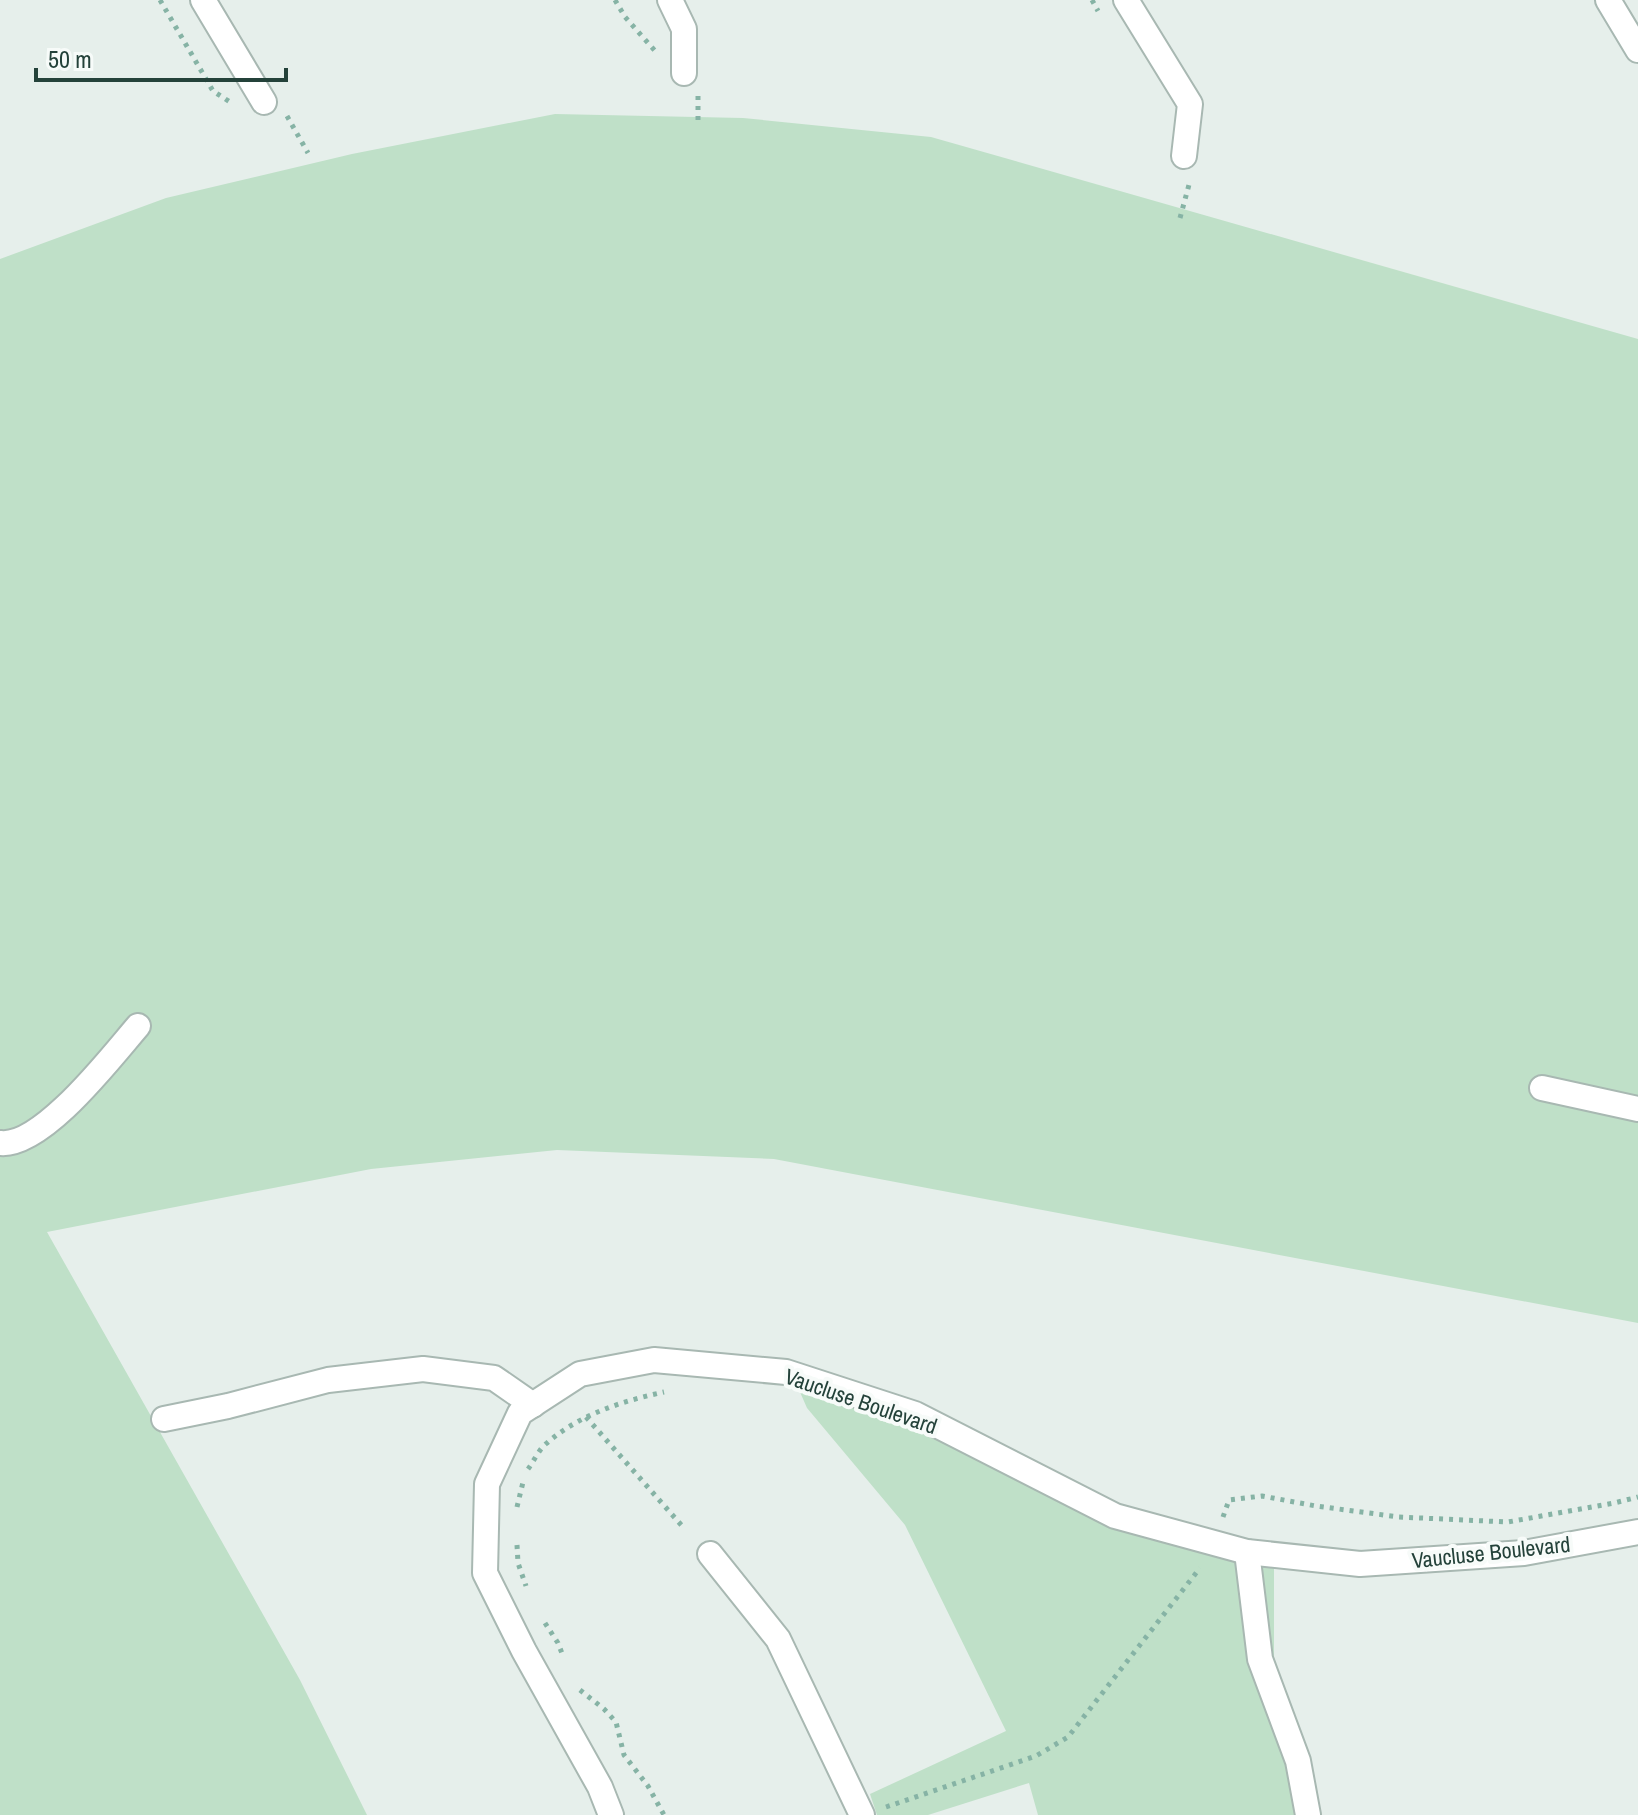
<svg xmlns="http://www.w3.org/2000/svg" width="1638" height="1815" font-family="'Archivo Narrow',sans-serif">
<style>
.green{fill:#bfe0c8}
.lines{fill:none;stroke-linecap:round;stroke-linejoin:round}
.minor-casing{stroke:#a8b8b2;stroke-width:28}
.path{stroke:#86b3a5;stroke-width:5;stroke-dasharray:4 6;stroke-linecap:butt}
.minor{stroke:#fff;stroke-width:24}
.labels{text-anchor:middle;stroke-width:8;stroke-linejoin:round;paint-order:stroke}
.street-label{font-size:22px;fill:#24423a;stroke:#f7fbf9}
</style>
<rect width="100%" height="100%" fill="#e6efeb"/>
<!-- green -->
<g class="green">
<polygon points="555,114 743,118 931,137 1638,339 1638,1323 774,1159 557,1150 371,1169 47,1232 300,1680 367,1815 0,1815 0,259 166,198 352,154"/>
<polygon points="796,1383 915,1414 1115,1515 1274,1559 1274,1658 1308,1756 1320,1815 1038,1815 1029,1783 928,1815 877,1815 870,1794 1006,1731 905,1525 807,1408"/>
</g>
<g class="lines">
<defs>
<g id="minor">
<polyline points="203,0 264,102"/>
<polyline points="670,0 684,29 684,73"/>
<polyline points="1126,0 1190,104 1184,156"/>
<polyline points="1608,0 1638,50"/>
<polyline points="1542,1088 1638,1109"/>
<path d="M0,1143c42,5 112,-87 138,-117"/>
<polyline points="164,1419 228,1406 328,1380 423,1369 494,1378 533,1405"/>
<polyline points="1247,1552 1260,1659 1298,1761 1308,1815"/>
<polyline points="710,1554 778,1639 862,1815"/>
<polyline points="611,1815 600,1787 524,1651 485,1573 487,1484 520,1413 580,1374 654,1360 786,1372 915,1414 1115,1516 1247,1552 1360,1564 1524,1553 1638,1532"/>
</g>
</defs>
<!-- minor casing -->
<use href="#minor" class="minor-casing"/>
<!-- path -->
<g class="path">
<polyline points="160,0 213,91 230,102"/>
<polyline points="615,0 625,17 656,52"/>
<polyline points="1092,0 1098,11"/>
<polyline points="698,96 698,122"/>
<polyline points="287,116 308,153"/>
<polyline points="1180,218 1190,181"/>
<polyline points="586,1417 683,1527"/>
<path d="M528,1469c6,-8 11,-20 19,-26 33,-29 76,-42 117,-51"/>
<polyline points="517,1507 524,1478"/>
<polyline points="1223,1517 1229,1500 1262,1496 1316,1506 1399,1517 1508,1522 1614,1503 1638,1497"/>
<polyline points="517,1545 518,1563 526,1586"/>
<polyline points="545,1623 558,1643 563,1656"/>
<polyline points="580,1690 604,1709 616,1722 624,1755 648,1786 664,1815"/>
<polyline points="886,1807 1036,1756 1068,1737 1200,1568"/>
</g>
<!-- minor -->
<use href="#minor" class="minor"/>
</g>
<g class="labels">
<!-- street labels -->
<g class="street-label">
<text transform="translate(861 1401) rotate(19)" y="8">Vaucluse Boulevard</text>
<text transform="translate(1491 1552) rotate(-6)" y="8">Vaucluse Boulevard</text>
</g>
</g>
<!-- scale -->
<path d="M36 68v12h250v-12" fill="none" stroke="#24423a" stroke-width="4"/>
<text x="48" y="68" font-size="24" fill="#24423a" stroke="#f7fbf9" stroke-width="6" paint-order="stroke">50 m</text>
</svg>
